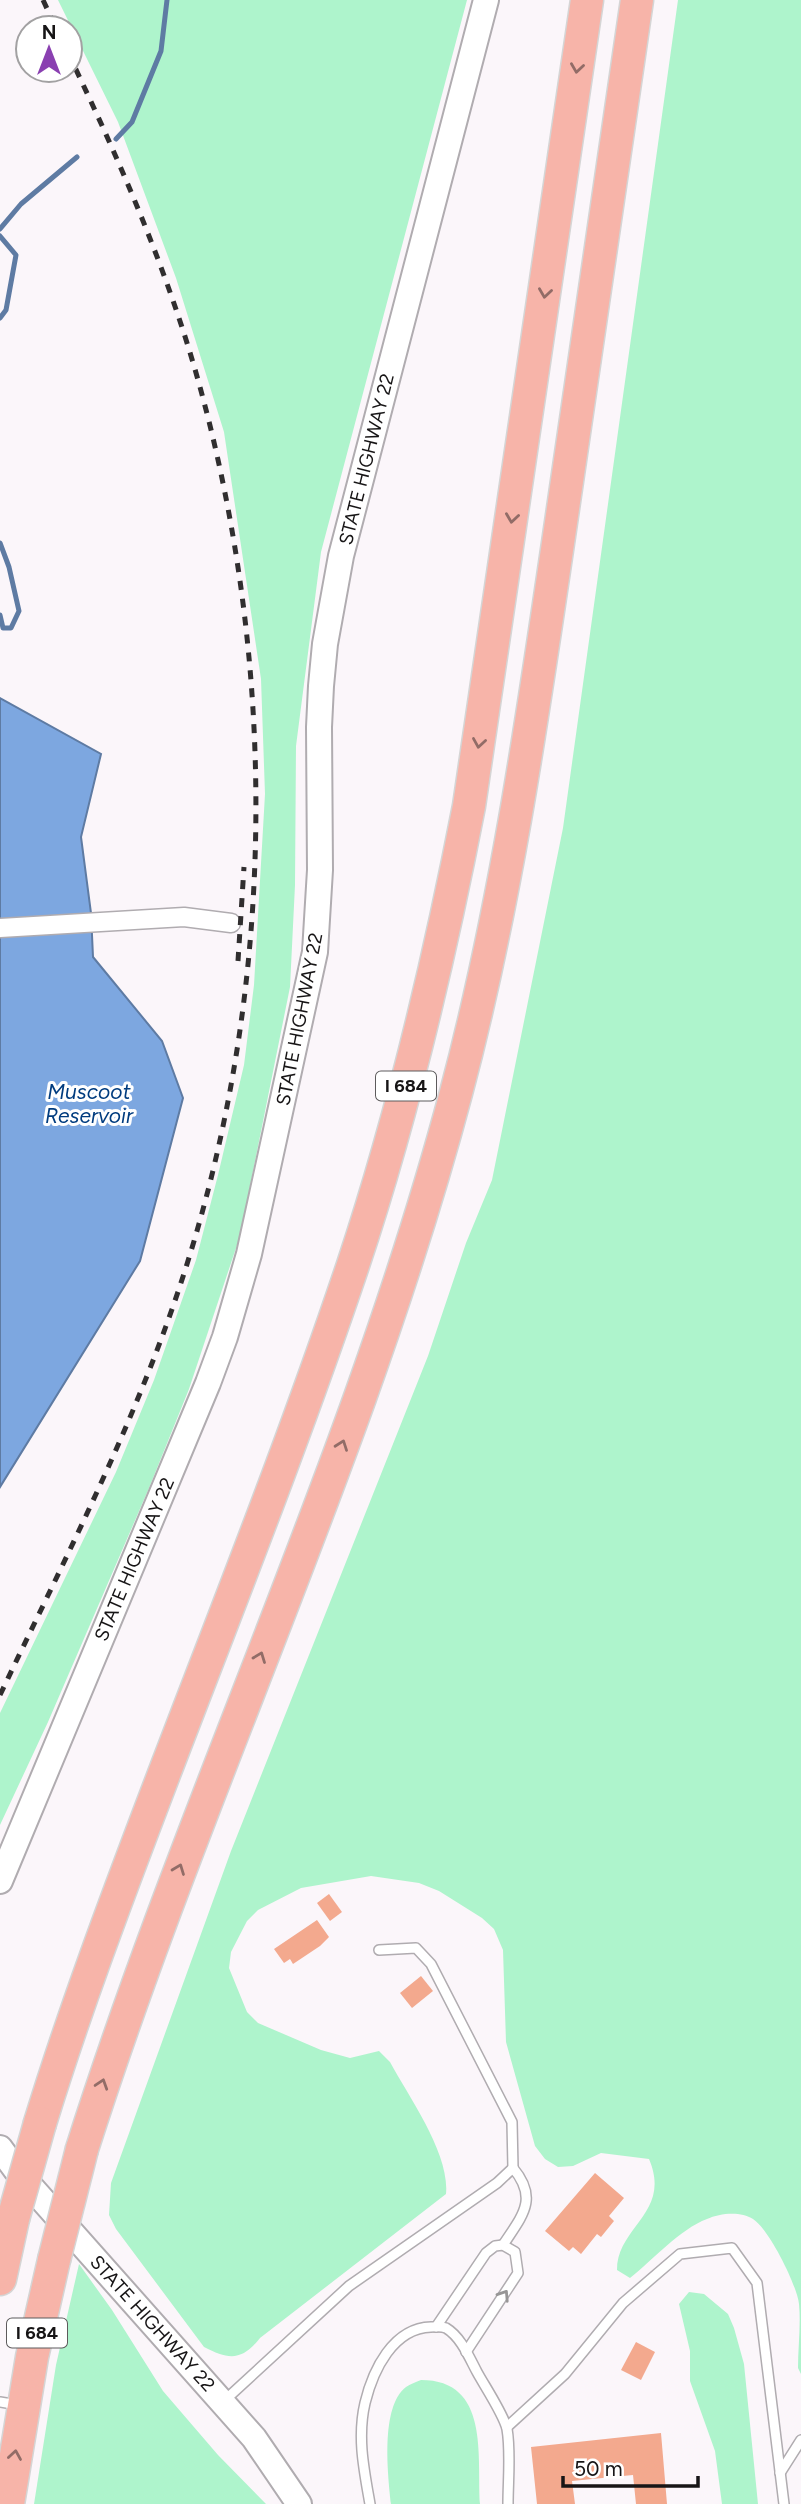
<svg xmlns="http://www.w3.org/2000/svg" width="801" height="2504" font-family="Figtree,sans-serif">
<style>
.green{fill:#aef4cc}
.water{fill:#7da7e0;stroke:#5e7ba3;stroke-width:2}
.lines{fill:none;stroke-linecap:round;stroke-linejoin:round}
.stream{stroke:#5e7ba3;stroke-width:5}
.building{fill:#f3a98e}
.service-casing{stroke:#b0acb0;stroke-width:12}
.minor-casing{stroke:#b0acb0;stroke-width:21}
.secondary-casing{stroke:#b0acb0;stroke-width:28}
.motorway-casing{stroke:#d5d5d5;stroke-width:35}
.service{stroke:#fff;stroke-width:9}
.minor{stroke:#fff;stroke-width:18}
.secondary{stroke:#fff;stroke-width:24}
.motorway{stroke:#f7b4a9;stroke-width:32}
.rail{stroke:#302e2f;stroke-width:5;stroke-dasharray:9 9;stroke-linecap:butt}
.motorway-bridge-casing{stroke:#d5d5d5;stroke-width:35;stroke-linecap:butt}
.motorway-bridge{stroke:#f7b4a9;stroke-width:32}
.oneway{stroke:#926c67}
.oneway2{stroke:#979696}
.labels{text-anchor:middle;stroke-width:6;stroke-linejoin:round;paint-order:stroke}
.shield{fill:#fff;stroke:#5d5b5c;stroke-width:2}
.shield-label{font-size:18px;font-weight:bold;fill:#171516}
.street-label{font-size:19px;fill:#171516;stroke:#fff}
.water-label{font-size:21px;font-style:italic;fill:#013c7f;stroke:#fff}
</style>
<rect width="100%" height="100%" fill="#fbf6fa"/>
<!-- green -->
<g class="green">
<polygon points="58,0 467,0 321,552 296,746 295,885 290,987 240,1236 189,1389 149,1488 48,1722 0,1825 0,1713 116,1472 154,1380 196,1260 218,1175 244,1065 254,985 265,794 261,679 224,432 176,278 118,122"/>
<path d="M678,0h123v2374l-3,-6c0,-21 3,-43 1,-64 -2,-19 -30,-75 -46,-85 -12,-8 -33,-6 -46,0 -27,10 -54,41 -77,59l-13,-8c0,-44 55,-57 32,-111l-48,-6 -28,13 -15,1 -13,-8 -10,-13 -29,-104 -3,-92 -9,-21 -12,-11 -43,-27 -20,-8 -48,-7 -70,12 -43,22 -11,11 -16,31 -2,16 18,44 11,11 63,27 29,8 29,-7 11,11c19,35 60,92 56,132l-186,144c-18,23 -31,22 -56,9l-88,-118 -7,-14 2,-32 120,-332 197,-495 38,-113 26,-63 71,-352z"/>
<polygon points="79,2264 112,2310 163,2391 218,2455 266,2504 34,2504 56,2365"/>
<polygon points="689,2292 704,2294 728,2314 734,2328 744,2364 758,2504 722,2504 715,2451 690,2381 690,2351 679,2304"/>
<path d="M421,2380c69,0 56,76 59,124h-89c-3,-29 -11,-97 15,-117 4,-3 10,-5 15,-7z"/>
</g>
<!-- water -->
<polygon class="water" points="0,698 101,754 81,837 91,913 93,957 162,1041 183,1098 140,1261 0,1487"/>
<g class="lines">
<!-- stream -->
<g class="stream">
<polyline points="116,139 132,122 161,51 167,0"/>
<polyline points="0,229 21,204 77,157"/>
<polyline points="0,236 16,255 6,310 0,318"/>
<polyline points="0,543 9,567 19,611 11,628 3,628 0,615"/>
</g>
</g>
<!-- building -->
<g class="building">
<polygon points="329,1894 342,1912 330,1921 317,1903"/>
<polygon points="317,1920 329,1937 320,1946 293,1964 290,1959 284,1963 274,1949"/>
<polygon points="421,1976 433,1991 412,2008 400,1993"/>
<polygon points="595,2173 624,2198 609,2216 614,2221 601,2237 597,2234 581,2254 573,2247 569,2251 545,2231"/>
<polygon points="636,2342 655,2352 641,2380 621,2370"/>
<polygon points="661,2433 667,2504 636,2504 633,2475 572,2481 575,2504 537,2504 531,2447"/>
</g>
<g class="lines">
<defs>
<g id="service">
<polyline points="379,1950 416,1948 431,1964 512,2122 513,2168"/>
<polyline points="436,2327 486,2253 495,2246 503,2245 515,2252 518,2273 466,2352"/>
<path d="M224,2401l125,-115 148,-103 16,-15c26,31 9,48 -10,77"/>
<polyline points="0,2402 18,2405"/>
<polyline points="507,2427 565,2374 623,2303 680,2254 732,2248 757,2283 784,2504"/>
<polyline points="780,2473 801,2440"/>
<path d="M370,2504c-6,-34 -13,-67 -5,-101 8,-33 28,-75 66,-76 5,0 10,-1 15,1 15,9 23,29 31,44 7,13 27,43 30,57 4,23 1,51 1,75"/>
</g>
<polyline id="minor" points="0,928 184,917 231,923"/>
<g id="secondary">
<polyline points="0,1881 208,1383 225,1337 249,1254 315,952 320,870 319,727 321,686 325,644 341,556 486,0"/>
<polyline points="0,2148 16,2170 254,2438 299,2504"/>
</g>
<g id="motorway">
<path d="M40,2123c34,-111 75,-220 116,-328 67,-176 137,-351 197,-530 50,-150 86,-304 116,-459l118,-806"/>
<path d="M82,2149c113,-356 278,-694 374,-1056 48,-180 75,-365 102,-550 27,-181 52,-362 79,-543"/>
<polyline points="0,2279 13,2219"/>
<polyline points="8,2504 32,2357 54,2260"/>
</g>
</defs>
<!-- service casing -->
<use href="#service" class="service-casing"/>
<!-- minor casing -->
<use href="#minor" class="minor-casing"/>
<!-- secondary casing -->
<use href="#secondary" class="secondary-casing"/>
<!-- motorway casing -->
<use href="#motorway" class="motorway-casing"/>
<!-- service -->
<use href="#service" class="service"/>
<!-- minor -->
<use href="#minor" class="minor"/>
<!-- secondary -->
<use href="#secondary" class="secondary"/>
<!-- motorway -->
<use href="#motorway" class="motorway"/>
<!-- rail -->
<g class="rail">
<polyline points="43,0 56,28"/>
<polyline points="238,961 244,867"/>
<path d="M0,1695c58,-122 120,-242 166,-369 107,-293 117,-623 38,-924 -31,-119 -81,-234 -134,-345"/>
</g>
<defs>
<g id="motorway-bridge">
<polyline points="13,2219 40,2123"/>
<polyline points="54,2260 82,2149"/>
</g>
</defs>
<!-- motorway-bridge casing -->
<use href="#motorway-bridge" class="motorway-bridge-casing"/>
<!-- motorway-bridge -->
<use href="#motorway-bridge" class="motorway-bridge"/>
</g>
<!-- one-way arrows -->
<defs><path id="oneway-chevron" d="M-2-3.5L2.5 0L-2 3.5" fill="none" stroke-width="1.6" stroke-linecap="round" stroke-linejoin="round" transform="scale(1.75)"/></defs>
<g class="oneway">
<use href="#oneway-chevron" transform="translate(577 68) rotate(98)"/>
<use href="#oneway-chevron" transform="translate(545 293) rotate(98)"/>
<use href="#oneway-chevron" transform="translate(512 518) rotate(98)"/>
<use href="#oneway-chevron" transform="translate(479 743) rotate(99)"/>
<use href="#oneway-chevron" transform="translate(342 1445) rotate(-70)"/>
<use href="#oneway-chevron" transform="translate(260 1657) rotate(-69)"/>
<use href="#oneway-chevron" transform="translate(179 1869) rotate(-69)"/>
<use href="#oneway-chevron" transform="translate(102 2084) rotate(-72)"/>
<use href="#oneway-chevron" transform="translate(15 2455) rotate(-81)"/>
</g>
<use class="oneway2" href="#oneway-chevron" transform="translate(504 2295) rotate(-57)"/>
<g class="labels">
<!-- shield labels -->
<g class="shield">
<rect x="376" y="1071.5" width="60" height="29" rx="5"/>
<rect x="7" y="2318.5" width="60" height="29" rx="5"/>
</g>
<g class="shield-label">
<text x="406" y="1092">I 684</text>
<text x="37" y="2339">I 684</text>
</g>
<!-- street labels -->
<g class="street-label">
<text transform="translate(366 459) rotate(-76)" y="7">STATE HIGHWAY 22</text>
<text transform="translate(299 1019) rotate(-79)" y="7">STATE HIGHWAY 22</text>
<text transform="translate(134 1559) rotate(-67)" y="7">STATE HIGHWAY 22</text>
<text transform="translate(153 2323) rotate(48)" y="7">STATE HIGHWAY 22</text>
</g>
<!-- water labels -->
<g class="water-label">
<text x="89" y="1099">Muscoot<tspan x="89" dy="24">Reservoir</tspan></text>
</g>
</g>
<!-- north arrow -->
<g transform="translate(49 49)"><circle r="33" fill="#ffffff" stroke="#a2a1a2" stroke-width="2"/>
<path d="M0-5L12 26L0 18L-12 26Z" fill="#8a40b1"/>
<text y="-10" font-size="19" font-weight="bold" text-anchor="middle" fill="#171516">N</text>
</g>
<!-- scale -->
<path d="M563 2476v10h135v-10" fill="none" stroke="#171516" stroke-width="3.5"/>
<text x="574" y="2476" font-size="21" fill="#171516" stroke="#ffffff" stroke-width="5" paint-order="stroke">50 m</text>
</svg>
